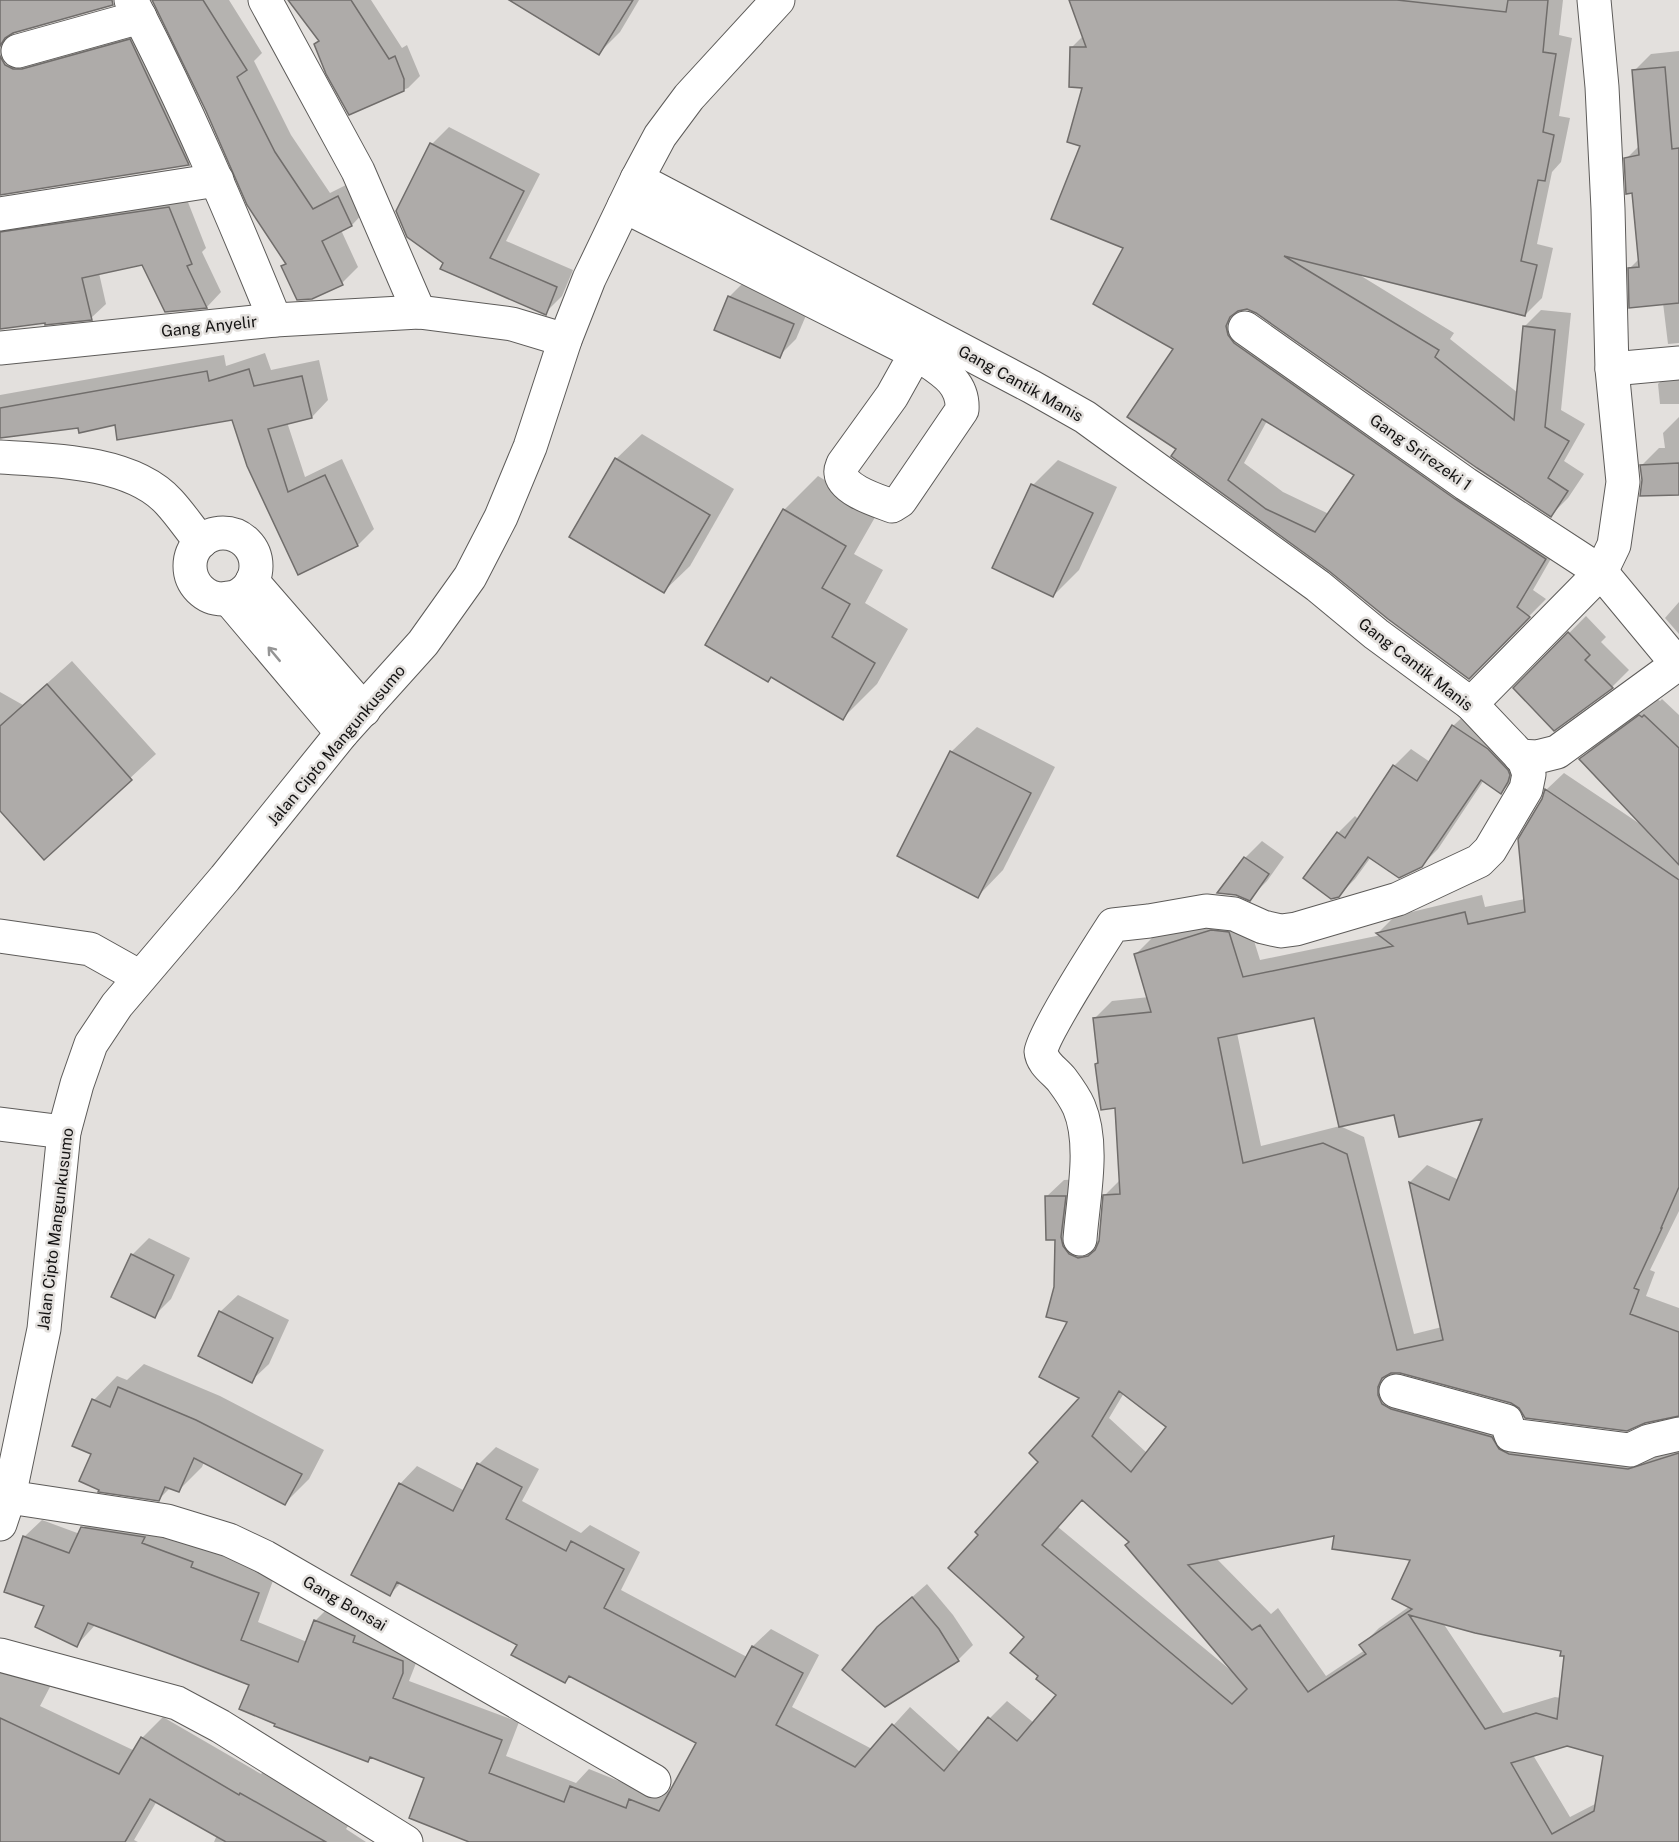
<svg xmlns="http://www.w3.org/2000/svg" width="1679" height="1842" font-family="'Public Sans',sans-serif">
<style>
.shadow{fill:#0003;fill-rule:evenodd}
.building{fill:#aeaba9;stroke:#706d6b;stroke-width:1.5;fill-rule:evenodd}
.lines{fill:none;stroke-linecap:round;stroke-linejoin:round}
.minor-casing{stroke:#5d5b59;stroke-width:35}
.minor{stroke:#fff;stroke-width:33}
.oneway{stroke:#959595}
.labels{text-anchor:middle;stroke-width:5;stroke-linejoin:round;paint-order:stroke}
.street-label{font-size:16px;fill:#141313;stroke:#e3e0dd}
</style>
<rect width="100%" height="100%" fill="#e3e0dd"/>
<!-- shadow -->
<g class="shadow">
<polygon points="0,0 111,0 14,31 14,40 143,26 203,149 189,164 0,194"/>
<polygon points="163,0 229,0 262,53 254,61 291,135 330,193 354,181 368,208 352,225 341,230 358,267 342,283 283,267 287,262"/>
<polygon points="290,0 371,0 402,48 407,45 420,76 408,88 349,113 316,44 320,40"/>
<polygon points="515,0 639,0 620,32 599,53"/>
<path d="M1071,0h492l-4,35 13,3 -13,78 11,2 -9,44 -9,10 -15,72 16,4 -11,50 -17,17 -167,-41 96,59 -4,6 68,54 6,-66 17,-17 30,3 -10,97 24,14 -21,37 20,13 -16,24 -17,17 -294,-204 -10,-3 -4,1 1,9 317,223 -28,49 13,9 -77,78 -291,-228 -3,-101 -50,-100 -43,-103 2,-59 -13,-38 12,-12zM1267,421l89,53 -27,40 -46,-22 -39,-29z"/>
<polygon points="1679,51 1679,343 1668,344 1663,303 1630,268 1640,258 1634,191 1626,159 1640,145 1634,71 1651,54"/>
<polygon points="449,127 540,174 506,241 573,270 562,296 545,313 445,262 432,144"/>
<polygon points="184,192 206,248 202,252 221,292 207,307 166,311 143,263 99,273 106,304 91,318 46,321 0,328 0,211"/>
<polygon points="746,280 810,306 796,339 779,356 729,297"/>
<polygon points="265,353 271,370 319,360 328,400 312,417 287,422 305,477 342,459 374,529 358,545 248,466 233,418 79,426 18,434 14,437 0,437 0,395 224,355 226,366"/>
<polygon points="1679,367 1679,404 1660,404 1658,384 1675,368"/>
<polygon points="1679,417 1679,493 1643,480 1642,465 1659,448 1665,448 1663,433"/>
<polygon points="642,434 734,489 690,566 664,591 616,459"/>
<polygon points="1058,460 1117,487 1079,570 1053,596 1033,485"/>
<polygon points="818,476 878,512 854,554 883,570 865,603 908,629 877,684 843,718 784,510"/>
<polygon points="1679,602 1679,634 1665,618"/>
<polygon points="1586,616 1606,637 1601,642 1629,670 1612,687 1515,688"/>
<polygon points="72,661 156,754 44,858 0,809 0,692 23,705"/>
<path d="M1657,699l3,2 2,-2 17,16v496l-29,59 5,2 -9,24 33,12v106l-159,-7 -8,-5 -117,-30v6l114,41 170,22v401h-1207l-46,-65 -54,-21 -4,5 -117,-77 -155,-60 -19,21 -31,-40 -22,-68 18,-17 38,14 3,-6 17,-18 61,9 114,56 -17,47 49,20 8,-21 18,-18 85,55 -9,23 110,41 -13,34 70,27 13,-14 52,21 6,-7 24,9 27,-49 -127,-67 -6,5 -46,-37 -118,-61 -11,11 10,-110 17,-18 48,25 14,-27 17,-17 43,22 -17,32 59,32 9,-8 50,27 -19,38 126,67 6,-11 18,-17 48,26 -27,52 80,42 38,-42 51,46 29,-35 17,-17 27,22 24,-28 -17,-19 -15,-40 14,-174 41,-65 -12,-75 -13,-34v-50l-10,-41 18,-17 18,-1 14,62 4,-1 5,-45 15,-15 -3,-74 -18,-44 -5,-43 18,-18 37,-4 -13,-43 17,-17 93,-22 14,45 121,-25 -3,-2 17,-17 87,-21 3,12 40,-8 19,-100 2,-9 18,-17 79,53 -62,-67 17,-17zM1315,1017l80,96 89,4 -25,63 -32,-15 -17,17 32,145 -28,7 -50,-197 -24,-11 -79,20 -24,-113zM1124,1393l44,33 -21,27 -38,-35zM1083,1499l48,43 104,130 -1,1 -176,-146zM1336,1534l76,25 -2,47 -31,22 -18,18 4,4 -39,26 -48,-68 -7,6 -55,-56zM1443,1623l120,27 3,5 -5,43 -6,-1 -52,16zM1567,1744l38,10 -8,49 -27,14 -37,-62z"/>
<polygon points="1470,710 1518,776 1501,792 1484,780 1438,849 1421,866 1371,857 1355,879 1338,896 1305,878 1338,833 1355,816 1359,820 1394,766 1411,749 1430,762 1453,726"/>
<polygon points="977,727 1055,767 1003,870 978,896 951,752"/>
<polygon points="1262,841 1284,857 1267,881 1249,899 1245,858"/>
<polygon points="149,1238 190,1258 171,1299 154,1316 132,1255"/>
<polygon points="238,1295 289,1320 269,1364 251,1381 220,1312"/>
<polygon points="144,1364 220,1396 324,1450 309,1479 285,1503 204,1462 202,1467 179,1490 171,1487 159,1499 93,1453 94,1400 117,1376 127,1380"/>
<polygon points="927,1584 953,1615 973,1645 958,1660 894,1613"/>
<polygon points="0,1663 51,1685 40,1706 135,1751 142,1738 163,1717 261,1774 263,1772 350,1823 346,1829 366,1842 214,1842 217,1835 157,1801 134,1840 138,1842 0,1842"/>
</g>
<!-- building -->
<g class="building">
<polygon points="0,0 112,0 113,5 13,33 5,38 0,46"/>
<polygon points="152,0 203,0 247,70 237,77 275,152 313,209 338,196 352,226 322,241 343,285 312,299 297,300 281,266 286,264 247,205 206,111"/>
<polygon points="288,0 351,0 389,59 395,56 404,79 404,91 349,115 326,74 314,44 319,41"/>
<polygon points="509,0 633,0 599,55"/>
<path d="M1069,0h328l109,12 2,-12h40l-5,52 13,2 -13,78 11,3 -9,46 -7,-1 -17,81 16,4 -12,51 -241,-60 155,94 -4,7 79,63 9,-94 32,4 -10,97 24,14 -21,37 20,13 -17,26 -74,-49 -221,-155 -9,-4 -9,2 -8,6 -4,9 2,9 6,8 221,156 91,60 -29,48 13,10 -61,62 -81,-60 -59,-48 -158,-115 5,-7 -49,-32 46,-68 -80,-45 30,-56 -72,-29 29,-73 -13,-4 15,-54 -13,-1 1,-40h16zM1262,419l92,56 -39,57 -49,-23 -38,-29z"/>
<polygon points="130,39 189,165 0,195 0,56 5,65 13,69 22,69"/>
<polygon points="1665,67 1672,149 1679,148 1679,303 1629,308 1628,268 1639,267 1632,193 1626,194 1624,158 1639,155 1632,70"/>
<polygon points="430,143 524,191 490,258 557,287 546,315 440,269 443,263 407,237 396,211"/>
<polygon points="169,207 192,264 187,266 207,308 165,312 142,265 82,278 92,320 45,325 45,323 0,329 0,232"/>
<polygon points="728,296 794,324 780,358 714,330"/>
<polygon points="249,369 254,386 302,376 312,418 268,429 288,492 325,475 358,546 298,575 247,466 232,420 117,440 115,425 79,433 78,428 0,438 0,408 207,371 209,381"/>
<polygon points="615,458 710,515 664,593 569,537"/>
<polygon points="1679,463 1679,495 1640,496 1642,480 1640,465"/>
<polygon points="1031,484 1093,513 1053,597 992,568"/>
<polygon points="783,509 846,546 822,588 850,604 832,637 875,663 843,720 771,677 768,682 705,645"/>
<polygon points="1568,632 1590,655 1585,660 1613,688 1554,731 1513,688"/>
<polygon points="47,684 132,780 44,860 0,811 0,726"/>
<polygon points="1639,715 1642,717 1644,715 1679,748 1679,865 1579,759"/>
<polygon points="1452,725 1488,749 1508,770 1510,775 1508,782 1501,794 1481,780 1422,867 1399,878 1368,857 1339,897 1331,899 1303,878 1337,832 1345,838 1393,765 1417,781"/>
<polygon points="950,751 1031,793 978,898 897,856"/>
<path d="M1545,789l134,91v307l-18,41h1l-28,60 5,2 -9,24 49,18v84l-34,7 -18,8 -102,-13 -6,-10 -8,-5 -111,-30h-9l-9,5 -4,9v8l4,9 9,5 101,28 7,12 10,5 119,15 51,-16v389h-1210l-60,-24 15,-40 -54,-21 -2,5 -94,-36 1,-2 -36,-15 10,-24 -100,-39 -61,-23 -11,24 -42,-20 9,-21 -40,-14 19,-56 46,17 12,-26 64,10 -3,6 51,19 -2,5 68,26 -18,47 57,22 16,-42 41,16 -2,6 50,19v12l-10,25 109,42 -13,33 75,29 6,-16 56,22 3,-9 30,12 37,-68 -127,-67 -4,7 -54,-28 6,-10 -120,-63 -7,14 -39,-21 48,-92 54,28 24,-48 45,24 -16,32 60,32 5,-10 53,28 -20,39 131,69 17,-31 51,27 -27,52 79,42 37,-43 52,47 44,-54 29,24 39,-46 -20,-16 2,-3 -28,-23 14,-16 -76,-69 30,-33 -3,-3 63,-70 -9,-9 50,-55 -40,-21 28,-55 -21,-5 8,-30 1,-47h-9l-1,-44h21l-5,41 2,9 6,8 9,4 10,-2 7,-6 4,-9 4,-46 17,-1 -5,-86 -14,2 -6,-46 3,-1 -5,-45 58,-6 -17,-58 77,-24 18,2 14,45 150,-31 -17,-13 89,-21 3,12 57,-12 -7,-73 24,-40zM1314,1018l25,109 55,-12 5,22 83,-18 -33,81 -40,-18 34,158 -46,10 -50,-196 -24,-11 -80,20 -25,-125zM1119,1391l47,36 -35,45 -39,-36zM1082,1500l47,42 -4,3 122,144 -15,15 -190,-159zM1334,1536l-2,13 78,11 -18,39 20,10 -53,36 7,9 -58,38 -48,-67 -8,5 -64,-65zM1409,1615l66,18 86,18 -1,5h4l-7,63 -21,-6 -51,16zM1567,1746l36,10 -9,55 -42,23 -41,-71z"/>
<polygon points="1244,857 1269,874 1250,901 1236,895 1217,893"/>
<polygon points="131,1254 174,1275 155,1318 111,1297"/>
<polygon points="219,1311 273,1338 252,1383 198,1356"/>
<polygon points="118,1387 196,1420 302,1474 285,1505 194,1458 179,1492 165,1487 159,1501 98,1492 99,1490 79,1481 91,1454 72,1446 92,1399 110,1407"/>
<polygon points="912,1597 939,1629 959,1661 885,1707 842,1670 877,1627"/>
<polygon points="0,1718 119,1774 141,1737 239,1795 240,1793 326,1842 226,1842 150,1799 125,1842 0,1842"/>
</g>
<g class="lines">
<defs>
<g id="minor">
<path d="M131,0c54,104 100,212 144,320"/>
<polyline points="265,0 358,171 419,312"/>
<polyline points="18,51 140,17"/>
<path d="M637,179l395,208 53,30 233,169 58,48 95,70 53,56 5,14 -3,15 -36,61 -11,11 -81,38 -102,30 -15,2 -18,-4 -29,-13 -28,-3 -57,10 -36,4c-11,17 -73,114 -72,126 1,13 14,20 21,29 6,8 13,18 17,27 16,38 4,91 1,132"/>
<path d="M624,206l292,147c22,16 48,27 46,57l-62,91 -8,5c-13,-5 -50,-16 -51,-33 -1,-3 1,-6 2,-9l49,-68 24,-43"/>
<polyline points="0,214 217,180"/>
<polyline points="1245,328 1466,484 1601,572 1679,666"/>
<polyline points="0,348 275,320 419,312 512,324 565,340"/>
<polyline points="1612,369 1679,363"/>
<path d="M0,457c52,3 132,4 169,45 12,13 21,27 32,40"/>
<circle cx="223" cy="566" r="33"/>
<polyline points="252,581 364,710"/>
<polyline points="228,598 342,733"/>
<polyline points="1471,704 1601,572 1614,545 1623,482 1612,369 1608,209 1602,87 1594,0"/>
<polyline points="1520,756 1537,757 1557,752 1679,663"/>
<polyline points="0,936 90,949 140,977"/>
<polyline points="0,1124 64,1132"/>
<polyline points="1396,1391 1506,1421 1511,1435 1630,1450 1649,1441 1679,1434"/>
<polyline points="0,1492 9,1497 167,1521 229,1540 265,1557 654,1781"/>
<polyline points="0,1524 9,1497 44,1329 64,1132 77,1084 91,1044 117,1005 225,878 342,733 423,643 470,577 501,517 530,447 565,340 589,279 637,179 660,136 689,97 778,0"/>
<polyline points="0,1655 177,1703 220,1726 406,1842"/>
</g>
</defs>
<!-- minor casing -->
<use href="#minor" class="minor-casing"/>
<!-- minor -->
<use href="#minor" class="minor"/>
</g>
<!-- one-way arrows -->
<defs><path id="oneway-shaft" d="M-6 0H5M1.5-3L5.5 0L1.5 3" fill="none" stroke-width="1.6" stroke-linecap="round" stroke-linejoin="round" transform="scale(1.5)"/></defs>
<use class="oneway" href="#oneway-shaft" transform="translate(274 654) rotate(-130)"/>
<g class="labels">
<!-- street labels -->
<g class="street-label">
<text transform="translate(209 326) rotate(-6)" y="6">Gang Anyelir</text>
<text transform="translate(1021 383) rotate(29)" y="6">Gang Cantik Manis</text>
<text transform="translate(1421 452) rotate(35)" y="6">Gang Srirezeki 1</text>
<text transform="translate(1416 664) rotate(38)" y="6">Gang Cantik Manis</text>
<text transform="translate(336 745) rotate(-50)" y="6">Jalan Cipto Mangunkusumo</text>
<text transform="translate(55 1229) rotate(-83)" y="6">Jalan Cipto Mangunkusumo</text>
<text transform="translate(345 1603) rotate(30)" y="6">Gang Bonsai</text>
</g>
</g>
</svg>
